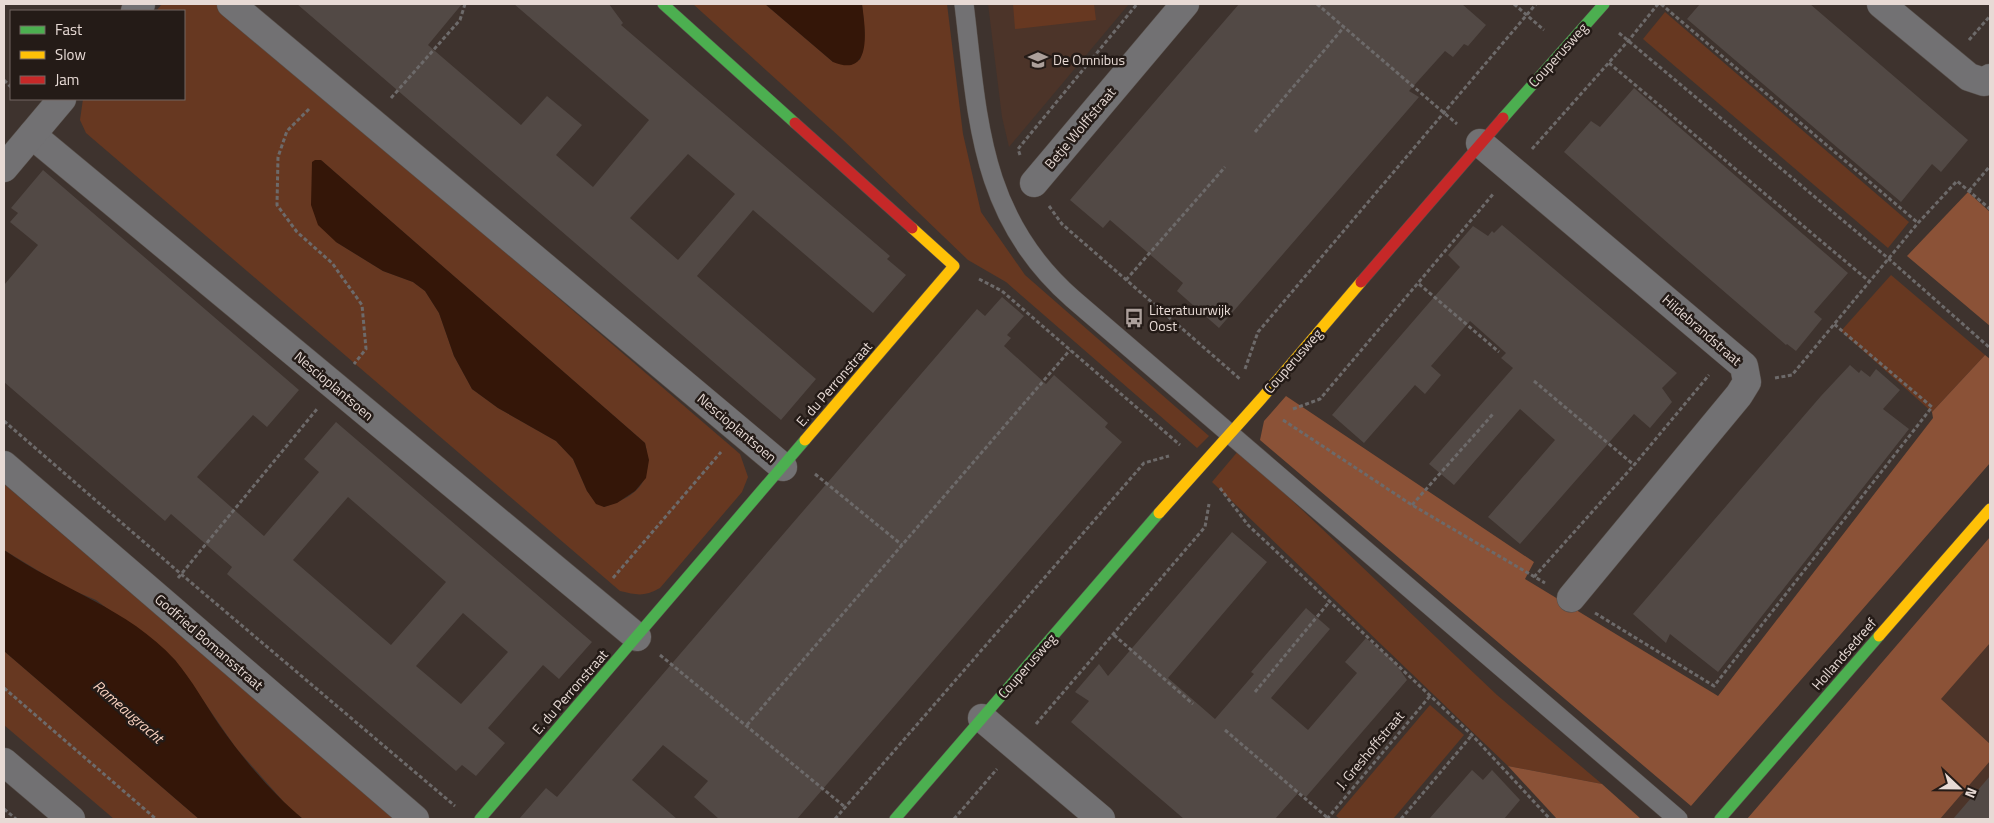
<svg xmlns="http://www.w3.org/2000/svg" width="1994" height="823" font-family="'Titillium Web',sans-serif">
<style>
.built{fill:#4c3429}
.green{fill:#673821;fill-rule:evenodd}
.forest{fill:#8b5237}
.water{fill:#341608}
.building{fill:#524945;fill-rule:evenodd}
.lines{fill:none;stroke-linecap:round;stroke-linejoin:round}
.lane-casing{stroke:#574f4a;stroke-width:20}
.street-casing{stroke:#574f4a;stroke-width:29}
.fast-casing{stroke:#574f4a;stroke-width:12}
.slow-casing{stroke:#574f4a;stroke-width:12}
.jam-casing{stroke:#574f4a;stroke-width:12}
.path{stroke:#6d6a6a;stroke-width:3;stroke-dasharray:4 2.5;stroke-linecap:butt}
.lane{stroke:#727173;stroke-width:19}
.street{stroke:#727173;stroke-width:28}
.fast{stroke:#4caf50;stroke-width:11}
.slow{stroke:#ffc107;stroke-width:11}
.jam{stroke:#c62828;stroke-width:11}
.labels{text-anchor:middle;stroke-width:5;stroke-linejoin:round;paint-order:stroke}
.street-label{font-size:14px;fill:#e7dad5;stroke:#241b17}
.poi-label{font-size:14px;fill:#e7dad5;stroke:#241b17;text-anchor:start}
.water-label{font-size:15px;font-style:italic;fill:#f8d1bf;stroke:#241b17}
</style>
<rect width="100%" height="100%" fill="#3e332e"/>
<!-- built -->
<g class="built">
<polygon points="988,4 1129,4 1009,147 1002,117"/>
<polygon points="1990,621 1990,819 1822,819"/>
</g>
<!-- green -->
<g class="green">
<path d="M162,4h54l524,450 8,23 -6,15 -82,96c-16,9 -23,7 -40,3l-534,-458 -6,-13 3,-21h101v-88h-28zM315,160l7,1 323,282c9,37 -6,53 -41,64l-17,-16 -14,-32 -17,-18 -58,-33 -26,-19 -18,-33 -15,-43 -14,-22 -12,-9 -30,-11 -47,-29z"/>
<path d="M693,4h72l68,58 27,-2c7,-19 4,-36 2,-56h85l16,130 18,78 44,63 184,161 -12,12 -191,-166 -38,-22 -126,-121z"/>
<polygon points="1013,4 1094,4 1096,20 1015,29"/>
<polygon points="1665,12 1909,222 1888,248 1643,39"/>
<polygon points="1891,275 1985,355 1932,412 1841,331"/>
<polygon points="1239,450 1497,695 1602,784 1508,766 1212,482"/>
<polygon points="4,484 394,819 303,819 290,809 236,748 175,660 96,600 65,587 4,550"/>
<polygon points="4,651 199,819 114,819 4,725"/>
<polygon points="1430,705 1464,735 1393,819 1340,819 1336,816"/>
</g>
<!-- forest -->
<g class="forest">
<polygon points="1968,192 1990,212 1990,326 1907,256"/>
<polygon points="1985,355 1990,359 1990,463 1691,806 1260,440 1264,421 1286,396 1534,562 1525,579 1718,696 1933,418 1932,412"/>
<polygon points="1990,537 1990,643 1941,699 1990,744 1990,761 1940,819 1747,819"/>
<polygon points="1508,766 1602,784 1641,819 1557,819"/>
</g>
<!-- water -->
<g class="water">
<path d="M765,4h97c3,23 12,75 -29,58z"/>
<polygon points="315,160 321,160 645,443 649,460 646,478 635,491 617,503 604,507 596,504 587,491 573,459 556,441 498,408 472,389 454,356 439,313 425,291 413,282 383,271 336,242 318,225 311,205 312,162"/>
<path d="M4,550c56,39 124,58 171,110 17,20 30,44 45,66 23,33 52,67 83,93h-104l-195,-168z"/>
</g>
<!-- building -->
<g class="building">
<path d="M297,4h165l-34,41 93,80 26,-29 35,29 -26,30 37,32 56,-67 -135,-116h95l14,19 -2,2 269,231 -3,3 19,16 -33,38 -120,-103 -56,66 119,103 -35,41zM688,154l47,40 -57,66 -48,-42z"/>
<polygon points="1239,4 1462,4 1486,25 1468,46 1464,44 1453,57 1445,51 1409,91 1419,97 1219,328 1177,291 1183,283 1110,220 1103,228 1070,200"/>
<polygon points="1700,4 1810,4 1968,140 1941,172 1932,164 1901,202 1687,19"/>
<polygon points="1634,88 1848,273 1814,312 1822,319 1796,351 1787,344 1786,345 1669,244 1564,152 1591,121 1600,127"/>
<path d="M43,170l256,220 -32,37 -14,-12 -56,62 67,59 55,-64 -15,-13 32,-37 256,220 -33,37 -16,-14 -55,63 17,15 -29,33 -14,-11 -6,6 -229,-197 5,-7 -31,-27 -30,-26 -6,7 -161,-139v-97l34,-40 -28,-23 8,-9 -7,-5zM348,497l98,85 -55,63 -98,-85zM463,613l45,39 -47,52 -45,-38z"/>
<polygon points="1502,225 1677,373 1662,388 1672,402 1650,428 1634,414 1520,544 1488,517 1555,440 1520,409 1454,485 1429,464 1513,368 1501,358 1506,353 1470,321 1431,366 1441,375 1425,394 1415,385 1364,443 1332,415 1460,267 1448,255 1473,226 1488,236 1492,231 1494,233"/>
<polygon points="1002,297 1024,316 1007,335 1011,338 1004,346 1046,384 1054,375 1108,423 1105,427 1122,442 797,819 719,819 694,797 708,781 663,745 632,780 677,819 519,819 546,788 557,797 977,309 985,316"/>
<polygon points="1850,365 1859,373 1861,370 1870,377 1876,369 1900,390 1883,409 1909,429 1718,672 1670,634 1666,643 1633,614 1821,396"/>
<polygon points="1232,532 1267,562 1168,678 1215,719 1254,674 1251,672 1306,608 1330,629 1271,698 1308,730 1357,673 1345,662 1366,638 1394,661 1407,680 1306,797 1299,792 1275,819 1184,819 1071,722 1089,701 1075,692 1099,664 1108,676"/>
<polygon points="1472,770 1483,780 1492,770 1520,800 1504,819 1429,819"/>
<polygon points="1990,776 1990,819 1953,819"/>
</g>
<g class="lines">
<defs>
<path id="lane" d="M964,4c14,114 15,213 109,295l605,520"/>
<g id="street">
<polyline points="231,4 783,467"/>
<polyline points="1881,4 1969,77 1984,82 1990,78"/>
<polyline points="135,11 141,4"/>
<polyline points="32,135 637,637"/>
<polyline points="1480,143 1744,366 1747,382 1739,395 1571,598"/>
<polyline points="4,168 62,99"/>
<polyline points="1034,183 1185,4"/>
<polyline points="4,465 415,819"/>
<polyline points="982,718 1101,819"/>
<polyline points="4,762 71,819"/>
</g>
<g id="fast">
<polyline points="663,4 795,123"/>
<polyline points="1503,118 1604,4"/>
<polyline points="480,819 805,440"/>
<polyline points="895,819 1159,513"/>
<polyline points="1720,819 1879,636"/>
</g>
<g id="slow">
<polyline points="805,440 954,266 912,228"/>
<polyline points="1159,513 1262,398 1361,282"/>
<polyline points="1879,636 1990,509"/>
</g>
<g id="jam">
<polyline points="795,123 912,228"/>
<polyline points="1361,282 1503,118"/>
</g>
</defs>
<!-- lane casing -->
<use href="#lane" class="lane-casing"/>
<!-- street casing -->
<use href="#street" class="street-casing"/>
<!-- fast casing -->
<use href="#fast" class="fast-casing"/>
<!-- slow casing -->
<use href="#slow" class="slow-casing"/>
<!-- jam casing -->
<use href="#jam" class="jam-casing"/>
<!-- path -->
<g class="path">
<polyline points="1317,4 1457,124"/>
<polyline points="1514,4 1544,30"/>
<polyline points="1661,4 1918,223"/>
<polyline points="1619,33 1889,259 1990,348"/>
<polyline points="1969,40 1990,16"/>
<polyline points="1609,63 1870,282"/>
<polyline points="4,80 11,87"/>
<polyline points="391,98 460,20 465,4"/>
<polyline points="309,109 287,131 278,157 277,205 297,232 332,263 362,305 366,349 354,364"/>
<polyline points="1255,132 1344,27"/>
<polyline points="1532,149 1629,40 1658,4"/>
<polyline points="1020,155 1018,149 1137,4"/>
<polyline points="1969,191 1990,166"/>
<polyline points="1049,206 1062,224 1240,379"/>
<polyline points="979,279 1002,291 1180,445"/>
<polyline points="1126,280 1225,167"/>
<polyline points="1419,284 1499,352"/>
<polyline points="1245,369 1258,332 1536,4"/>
<polyline points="1775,378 1792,375 1918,223 1957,181 1990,209"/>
<polyline points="1534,381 1634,465"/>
<polyline points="1293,409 1320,399 1494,193"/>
<polyline points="1283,420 1412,505 1545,583"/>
<polyline points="4,421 181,574 455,806"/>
<polyline points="815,474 902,545"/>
<polyline points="1220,488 1248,525 1472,735 1550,819"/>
<polyline points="1412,505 1493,414"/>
<polyline points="1534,577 1634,465 1709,375"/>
<polyline points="178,578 317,409"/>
<polyline points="613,578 721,452"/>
<polyline points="1595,613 1714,686 1932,407 1834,324"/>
<polyline points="1114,635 1193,704"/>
<polyline points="660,655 845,807"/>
<polyline points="4,688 156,819"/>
<polyline points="1255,692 1330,601"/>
<polyline points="1036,724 1205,527 1209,504"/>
<polyline points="747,725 1070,350"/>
<polyline points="1225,730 1329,819"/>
<polyline points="4,809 16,819"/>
<polyline points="835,819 1144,463 1169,456"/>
<polyline points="954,819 997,769"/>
<polyline points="1327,819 1430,696"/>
<polyline points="1401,819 1472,735"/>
</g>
<!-- lane -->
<use href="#lane" class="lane"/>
<!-- street -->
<use href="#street" class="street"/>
<!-- fast -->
<use href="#fast" class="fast"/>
<!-- slow -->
<use href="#slow" class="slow"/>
<!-- jam -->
<use href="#jam" class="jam"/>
</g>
<!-- icons -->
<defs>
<symbol id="school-bare" viewBox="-9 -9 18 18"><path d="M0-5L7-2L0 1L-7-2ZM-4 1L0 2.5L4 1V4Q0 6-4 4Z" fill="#aca09b" stroke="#241b17" stroke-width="2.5" paint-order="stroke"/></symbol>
<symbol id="bus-bare" viewBox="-9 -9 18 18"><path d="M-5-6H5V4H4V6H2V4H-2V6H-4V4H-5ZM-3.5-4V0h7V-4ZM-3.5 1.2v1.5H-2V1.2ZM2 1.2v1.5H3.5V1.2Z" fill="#aca09b" stroke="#241b17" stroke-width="2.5" paint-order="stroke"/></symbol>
</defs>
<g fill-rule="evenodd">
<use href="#school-bare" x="1024" y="46" width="28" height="28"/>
<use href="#bus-bare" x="1120" y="304" width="28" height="28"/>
</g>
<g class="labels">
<!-- street labels -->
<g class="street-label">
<text transform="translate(1558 55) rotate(-48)" y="5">Couperusweg</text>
<text transform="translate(1080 128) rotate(-50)" y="5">Betje Wolffstraat</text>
<text transform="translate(1702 330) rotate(41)" y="5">Hildebrandstraat</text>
<text transform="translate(1293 361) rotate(-49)" y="5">Couperusweg</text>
<text transform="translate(834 384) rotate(-49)" y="5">E. du Perronstraat</text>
<text transform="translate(334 386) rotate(40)" y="5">Nescioplantsoen</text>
<text transform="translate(737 428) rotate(40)" y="5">Nescioplantsoen</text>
<text transform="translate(209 642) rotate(41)" y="5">Godfried Bomansstraat</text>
<text transform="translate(1844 654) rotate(-49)" y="5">Hollandsedreef</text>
<text transform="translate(1027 666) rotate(-49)" y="5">Couperusweg</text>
<text transform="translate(570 692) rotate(-49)" y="5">E. du Perronstraat</text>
<text transform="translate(1370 750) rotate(-50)" y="5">J. Greshoffstraat</text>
</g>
<!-- poi labels -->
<g class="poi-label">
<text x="1053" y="65">De Omnibus</text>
<text x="1149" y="315">Literatuurwijk<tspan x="1149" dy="16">Oost</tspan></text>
</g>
<!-- water labels -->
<g class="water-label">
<text transform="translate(128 712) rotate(41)" y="5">Rameaugracht</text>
</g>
</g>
<!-- border -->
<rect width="1994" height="823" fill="none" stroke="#e7dad5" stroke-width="10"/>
<!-- legend -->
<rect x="10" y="10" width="175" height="90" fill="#241b17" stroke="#726763"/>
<rect x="20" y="26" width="25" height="8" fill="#4caf50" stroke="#726763"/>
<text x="55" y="35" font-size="15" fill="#e7dad5">Fast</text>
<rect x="20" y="51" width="25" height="8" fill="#ffc107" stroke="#726763"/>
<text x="55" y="60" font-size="15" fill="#e7dad5">Slow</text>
<rect x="20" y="76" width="25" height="8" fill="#c62828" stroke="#726763"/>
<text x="55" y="85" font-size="15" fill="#e7dad5">Jam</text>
<!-- north arrow -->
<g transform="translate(1959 788) rotate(112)" stroke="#241b17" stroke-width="4" paint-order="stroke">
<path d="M0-4L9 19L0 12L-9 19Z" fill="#e7dad5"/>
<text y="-8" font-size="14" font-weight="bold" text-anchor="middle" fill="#e7dad5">N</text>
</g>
</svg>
